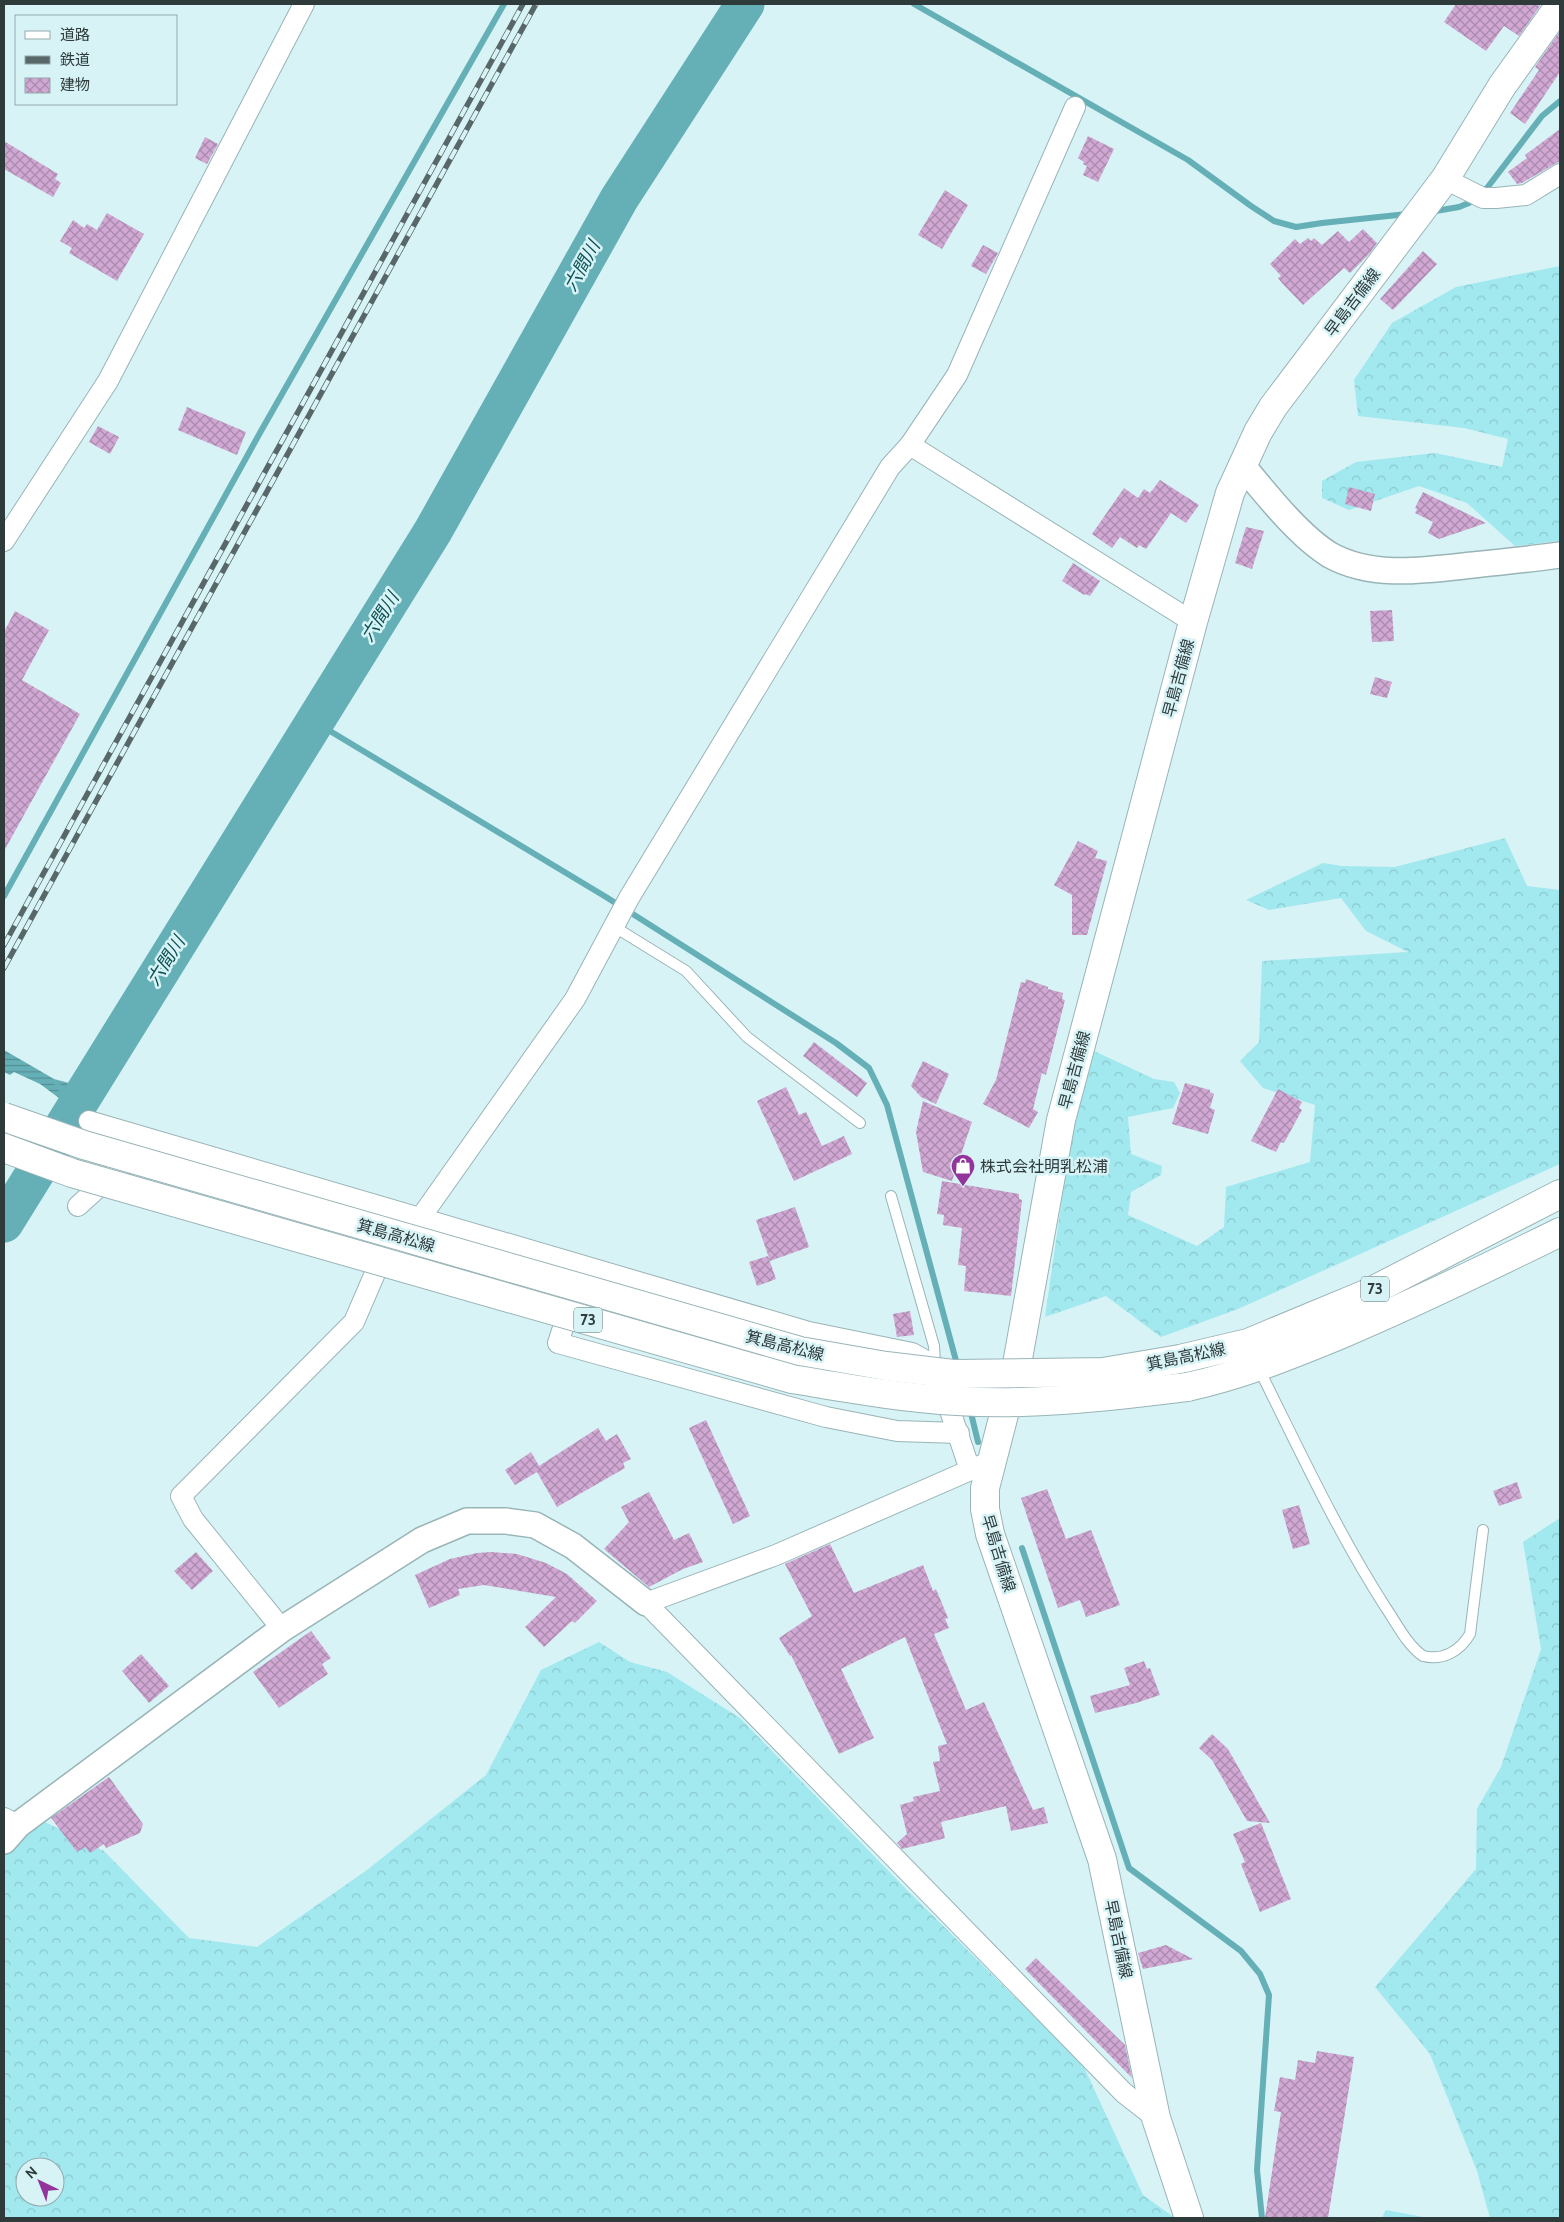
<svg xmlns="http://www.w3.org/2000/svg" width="1564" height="2222" font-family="Cabin,'Noto Sans JP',sans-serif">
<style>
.forest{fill:url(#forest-crowns);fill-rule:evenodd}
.water{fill:url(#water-rules)}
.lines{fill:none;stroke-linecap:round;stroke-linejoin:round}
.stream{stroke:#65afb6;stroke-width:6}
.river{stroke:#65afb6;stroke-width:39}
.building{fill:url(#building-cross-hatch)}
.service-casing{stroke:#99b4b7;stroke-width:12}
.minor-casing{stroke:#99b4b7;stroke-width:22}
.tertiary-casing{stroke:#99b4b7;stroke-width:28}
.secondary-casing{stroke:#99b4b7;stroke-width:30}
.primary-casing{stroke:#99b4b7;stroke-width:30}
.service{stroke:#fff;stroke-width:10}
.minor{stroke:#fff;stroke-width:20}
.tertiary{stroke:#fff;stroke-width:25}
.secondary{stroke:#fff;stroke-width:28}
.primary{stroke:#fff;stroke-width:28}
.rail-casing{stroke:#586768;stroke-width:5.5}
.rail{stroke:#d7f3f6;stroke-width:4;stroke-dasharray:11;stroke-linecap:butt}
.primary-bridge-casing{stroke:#99b4b7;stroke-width:30;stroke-linecap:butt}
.primary-bridge{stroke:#fff;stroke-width:28}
.labels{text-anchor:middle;stroke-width:5;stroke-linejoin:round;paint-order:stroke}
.shield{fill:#d7f3f6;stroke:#617273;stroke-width:1}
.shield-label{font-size:15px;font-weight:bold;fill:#2f3a3b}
.street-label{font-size:16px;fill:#2f3a3b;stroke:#d7f3f6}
.poi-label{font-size:16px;fill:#2f3a3b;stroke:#d7f3f6;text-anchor:start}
.water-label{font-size:18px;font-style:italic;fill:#0c5055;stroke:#d7f3f6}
</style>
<defs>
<pattern id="forest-crowns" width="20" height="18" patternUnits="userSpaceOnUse" patternTransform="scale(1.25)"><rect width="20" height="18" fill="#a1e8ef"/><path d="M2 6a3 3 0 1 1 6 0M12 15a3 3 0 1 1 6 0" fill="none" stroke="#8bc8ce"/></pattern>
<pattern id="water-rules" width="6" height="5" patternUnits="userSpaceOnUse" patternTransform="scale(1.25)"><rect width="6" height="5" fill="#65afb6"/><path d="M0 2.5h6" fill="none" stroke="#548f95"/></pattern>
<pattern id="building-cross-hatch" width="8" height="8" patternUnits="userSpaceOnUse" patternTransform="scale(1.25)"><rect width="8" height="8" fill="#d0a8d3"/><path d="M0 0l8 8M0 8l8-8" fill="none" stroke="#a98aac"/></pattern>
</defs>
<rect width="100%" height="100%" fill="#d7f3f6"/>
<!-- forest -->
<g class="forest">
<polygon points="1560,266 1560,541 1515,546 1467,503 1419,486 1349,510 1322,498 1322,481 1356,462 1435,453 1502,467 1508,439 1464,428 1358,416 1354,380 1392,323 1456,287"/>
<polygon points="1505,838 1527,886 1560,890 1560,1164 1238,1309 1161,1337 1106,1296 1045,1317 1074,1115 1092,1050 1154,1079 1174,1082 1180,1093 1173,1108 1128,1117 1131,1154 1162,1166 1161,1175 1131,1192 1128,1215 1197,1246 1224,1227 1226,1187 1310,1162 1315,1105 1263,1088 1240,1061 1259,1042 1262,961 1408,952 1366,931 1341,898 1269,910 1246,900 1323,863 1342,866 1395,867"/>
<polygon points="1560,1518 1560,2218 1490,2218 1477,2171 1430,2054 1375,1987 1476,1869 1477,1809 1501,1767 1541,1649 1523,1542"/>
<path d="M599,1642l31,20 37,10 73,46 166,171 177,176 60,130 32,23h-1171v-365l33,-35 67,33 85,87 68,9 110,-77 119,-95 55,-105zM25,2167h30v30h-30z"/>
<polygon points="1386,2210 1423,2217 1424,2218 1382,2218"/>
</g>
<!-- water -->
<polygon class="water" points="4,1050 54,1079 69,1083 59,1098 40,1084 14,1072 10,1075 4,1072"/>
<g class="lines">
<!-- stream -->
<g class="stream">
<polyline points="914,4 1188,160 1251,206 1274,221 1296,227 1322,223 1407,214"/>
<polyline points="1430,212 1459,207 1469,203 1487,188 1542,116 1560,101"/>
<polyline points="315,722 606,897 836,1043 869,1068 887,1105 958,1368"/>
<polyline points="4,896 261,431 504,4"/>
<polyline points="57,1086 81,1099"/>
<polyline points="970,1409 978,1442"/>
<polyline points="1022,1548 1129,1868 1241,1951 1260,1974 1269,1995 1257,2170 1262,2218"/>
</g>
<!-- river -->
<polyline class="river" points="4,1223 433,531 619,199 745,4"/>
</g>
<!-- building -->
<g class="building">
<polygon points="1456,4 1537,4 1540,6 1519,36 1504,26 1486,51 1444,22"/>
<polygon points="1560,31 1560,72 1525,124 1510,113 1539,70 1535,67"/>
<polygon points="1560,129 1560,161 1522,183 1517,184 1508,172 1527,158 1525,155"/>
<polygon points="1088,136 1114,149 1098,182 1083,175 1087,166 1083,164 1084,162 1078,158"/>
<polygon points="205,137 218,144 207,164 195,158"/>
<polygon points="4,141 58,174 55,179 61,183 53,197 4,169"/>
<polygon points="945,190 968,205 942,249 918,235"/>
<polygon points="107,213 144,234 117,281 69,253 72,248 60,241 73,220 84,228 87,224 97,230"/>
<polygon points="1363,229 1377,243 1369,254 1350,273 1344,268 1303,305 1282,283 1278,278 1281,276 1270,264 1295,239 1300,244 1308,238 1311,241 1314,238 1322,245 1338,231 1349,242"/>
<polygon points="983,245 998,253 986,274 971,266"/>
<polygon points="1423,251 1437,264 1393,310 1380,299"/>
<polygon points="187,407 246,432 237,455 178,430"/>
<polygon points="98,426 119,437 110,454 89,442"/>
<polygon points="1160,480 1199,505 1186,523 1171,513 1146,549 1139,545 1137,548 1120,537 1112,548 1092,534 1124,488 1138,498 1144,489 1150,493"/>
<polygon points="1349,487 1375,494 1371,511 1345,504"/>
<polygon points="1423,492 1486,523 1439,539 1428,533 1433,522 1415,513 1417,509 1415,508"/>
<polygon points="1246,527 1264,531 1252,569 1235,563"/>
<polygon points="1073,563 1100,581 1090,596 1085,594 1084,595 1062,581"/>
<polygon points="1392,610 1394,641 1372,642 1370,611"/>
<polygon points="15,611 49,630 22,680 80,714 4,851 4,632"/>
<polygon points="1375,677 1392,682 1387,698 1370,694"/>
<polygon points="1078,841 1098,851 1095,858 1107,861 1087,935 1072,935 1072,895 1054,885"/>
<polygon points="1026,979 1048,987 1048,989 1063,993 1062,999 1065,1000 1046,1075 1042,1073 1033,1109 1038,1112 1029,1128 983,1104 996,1080 1021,982 1025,983"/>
<polygon points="814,1042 867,1083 857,1097 803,1056"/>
<polygon points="923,1061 949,1074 936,1104 921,1097 911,1086"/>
<polygon points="1185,1083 1210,1090 1210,1092 1214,1094 1210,1108 1215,1110 1208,1134 1172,1124"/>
<polygon points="786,1087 799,1115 806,1112 822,1146 844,1136 852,1154 794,1181 757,1101"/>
<polygon points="1278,1089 1302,1102 1299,1108 1302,1110 1284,1143 1281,1142 1276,1152 1251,1141"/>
<polygon points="923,1101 972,1122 952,1181 923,1172 916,1132"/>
<polygon points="942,1181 1019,1194 1019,1199 1022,1200 1011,1296 964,1291 966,1266 958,1265 962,1228 943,1225 944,1215 937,1214"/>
<polygon points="795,1207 809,1247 770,1261 756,1220"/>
<polygon points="768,1256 776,1279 757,1286 749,1262"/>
<polygon points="910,1311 914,1335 897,1337 893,1314"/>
<polygon points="706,1420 750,1516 733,1524 689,1428"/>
<polygon points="598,1428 606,1441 617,1434 631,1459 623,1463 625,1468 557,1507 537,1472 515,1485 505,1470 531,1452 539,1466"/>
<polygon points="1517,1482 1522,1498 1499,1506 1493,1491"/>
<polygon points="1047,1489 1066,1539 1091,1530 1120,1605 1086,1617 1080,1600 1058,1608 1021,1498"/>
<polygon points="649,1492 674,1540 689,1533 703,1562 683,1569 649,1587 604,1549 629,1522 621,1507"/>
<polygon points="1299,1505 1310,1544 1293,1549 1282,1510"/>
<polygon points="830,1544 854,1593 923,1565 933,1591 936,1589 948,1618 945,1619 949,1628 934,1634 966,1710 984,1702 1033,1810 1044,1807 1048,1823 1011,1831 1006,1806 941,1822 945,1838 942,1839 902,1849 897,1843 907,1834 900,1805 914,1801 913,1797 940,1791 933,1762 940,1761 938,1746 947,1744 905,1637 841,1669 874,1738 839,1754 791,1655 790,1656 779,1638 812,1616 785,1564"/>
<polygon points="196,1552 213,1571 192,1590 174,1571"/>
<polygon points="491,1552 517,1554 546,1563 567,1574 597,1601 575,1623 572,1621 544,1647 525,1627 556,1597 484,1585 458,1589 460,1595 429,1608 415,1575 450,1559 477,1553"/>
<polygon points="311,1631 331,1658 322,1664 328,1674 279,1708 253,1672"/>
<polygon points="141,1654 169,1686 149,1703 122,1671"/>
<polygon points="1144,1661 1147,1669 1150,1668 1160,1695 1136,1703 1095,1713 1090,1696 1130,1685 1124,1668"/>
<polygon points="1212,1734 1228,1749 1270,1823 1247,1821 1212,1760 1199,1748"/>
<polygon points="109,1777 143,1824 140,1833 106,1848 104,1844 90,1853 85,1847 77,1852 51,1818"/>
<polygon points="1261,1823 1291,1899 1260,1912 1241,1864 1245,1862 1233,1834"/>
<polygon points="1166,1945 1193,1959 1143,1969 1138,1953"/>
<polygon points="1036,1958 1125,2045 1132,2078 1025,1969"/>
<polygon points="1317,2051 1354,2057 1328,2218 1265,2218 1281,2112 1274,2111 1280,2077 1295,2080 1298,2060 1315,2063"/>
</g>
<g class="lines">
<defs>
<g id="service">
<polyline points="613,926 686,971 747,1037 860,1123"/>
<polyline points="891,1196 934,1346 935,1366"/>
<path d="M1259,1369c40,80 78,163 127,239 11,16 21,37 37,48 20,5 37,-5 47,-22l13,-104"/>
</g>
<g id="minor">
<polyline points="1445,179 1483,198 1496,198 1526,195 1560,174"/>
<polyline points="910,445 957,375 1075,107"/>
<polyline points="4,541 108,381 304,4"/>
<polyline points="89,1121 809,1332 912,1353 935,1366 970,1470"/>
<polyline points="78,1206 138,1151"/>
<polyline points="581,1273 558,1343 826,1417 897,1431 959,1433"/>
<polyline points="991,1461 776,1555 646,1603 1124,2093 1156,2118"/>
<polyline points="282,1629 193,1519 181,1496 354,1322 382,1257 421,1217 575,999 629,898 890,467 910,445 1193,622"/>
<polyline points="4,1818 18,1825"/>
</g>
<g id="tertiary">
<path d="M1242,465c24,29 57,71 88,90 43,24 96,15 143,10 29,-3 58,-6 87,-10"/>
<polyline points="4,1841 18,1825 282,1629 422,1540 467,1521 506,1521 535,1525 573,1546 646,1603"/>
</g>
<polyline id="secondary" points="1189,2218 1156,2118 1102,1859 990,1534 985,1509 985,1488 1017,1364 1061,1120 1193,622 1230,493 1258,432 1273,407 1445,179 1502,86 1560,5"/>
<g id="primary">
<polyline points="1180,1359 1248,1343 1366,1294 1560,1194"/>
<path d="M1187,1387c52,-11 101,-31 150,-51 76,-32 150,-68 223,-104"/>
</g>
</defs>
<!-- service casing -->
<use href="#service" class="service-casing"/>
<!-- minor casing -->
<use href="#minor" class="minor-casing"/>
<!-- tertiary casing -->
<use href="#tertiary" class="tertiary-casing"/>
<!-- secondary casing -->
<use href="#secondary" class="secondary-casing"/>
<!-- primary casing -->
<use href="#primary" class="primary-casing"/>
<!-- service -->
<use href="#service" class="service"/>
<!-- minor -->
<use href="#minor" class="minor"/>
<!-- tertiary -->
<use href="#tertiary" class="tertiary"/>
<!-- secondary -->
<use href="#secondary" class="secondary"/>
<!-- primary -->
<use href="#primary" class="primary"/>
<defs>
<g id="rail">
<polyline points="4,945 523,4"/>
<polyline points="4,968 536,4"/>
</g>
</defs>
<!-- rail casing -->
<use href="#rail" class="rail-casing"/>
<!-- rail -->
<use href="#rail" class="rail"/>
<defs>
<g id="primary-bridge">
<polyline points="4,1117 84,1145 800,1351 886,1366 953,1374 1103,1372 1180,1359"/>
<path d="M4,1148l68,25 720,206c55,9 109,19 165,22 77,5 154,-5 230,-14"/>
</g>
</defs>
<!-- primary-bridge casing -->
<use href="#primary-bridge" class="primary-bridge-casing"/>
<!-- primary-bridge -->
<use href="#primary-bridge" class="primary-bridge"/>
</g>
<!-- icons -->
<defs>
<symbol id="shop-pin" viewBox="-11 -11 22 30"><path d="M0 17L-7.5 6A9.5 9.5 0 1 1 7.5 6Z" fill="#93339c" stroke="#d7f3f6"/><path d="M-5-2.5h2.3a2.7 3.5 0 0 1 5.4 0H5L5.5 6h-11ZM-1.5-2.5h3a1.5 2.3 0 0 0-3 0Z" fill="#fff"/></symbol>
</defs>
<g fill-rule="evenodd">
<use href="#shop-pin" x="949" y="1152" width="28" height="38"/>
</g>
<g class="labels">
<!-- shield labels -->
<g class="shield">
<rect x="1361" y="1276.5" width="28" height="25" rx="4"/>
<rect x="574" y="1307.5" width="28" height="25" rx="4"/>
</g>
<g class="shield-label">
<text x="1375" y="1294">73</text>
<text x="588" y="1325">73</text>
</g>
<!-- street labels -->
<g class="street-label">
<text transform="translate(1352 302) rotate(-53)" y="6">早島吉備線</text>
<text transform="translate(1178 678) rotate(-75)" y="6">早島吉備線</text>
<text transform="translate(1074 1070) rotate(-75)" y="6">早島吉備線</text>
<text transform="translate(396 1235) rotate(16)" y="6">箕島高松線</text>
<text transform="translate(785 1345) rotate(14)" y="6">箕島高松線</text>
<text transform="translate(1186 1356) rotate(-12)" y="6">箕島高松線</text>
<text transform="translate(999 1553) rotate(73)" y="6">早島吉備線</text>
<text transform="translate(1119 1939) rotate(78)" y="6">早島吉備線</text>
</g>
<!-- poi labels -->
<g class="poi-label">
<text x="980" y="1172">株式会社明乳松浦</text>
</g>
<!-- water labels -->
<g class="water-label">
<text transform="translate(582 266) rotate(-61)" y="6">六間川</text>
<text transform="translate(380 617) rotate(-58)" y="6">六間川</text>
<text transform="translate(166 961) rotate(-58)" y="6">六間川</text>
</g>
</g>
<!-- border -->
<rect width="1564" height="2222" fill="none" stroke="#2f3a3b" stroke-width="10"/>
<!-- legend -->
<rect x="15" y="15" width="162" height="90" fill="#d7f3f6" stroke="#94a9ab"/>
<rect x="25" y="31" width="25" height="8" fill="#ffffff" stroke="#94a9ab"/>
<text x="60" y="40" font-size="15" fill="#2f3a3b">道路</text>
<rect x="25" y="56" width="25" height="8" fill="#586768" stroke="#94a9ab"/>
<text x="60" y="65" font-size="15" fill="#2f3a3b">鉄道</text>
<rect x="25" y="78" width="25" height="15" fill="url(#building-cross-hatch)" stroke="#94a9ab"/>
<text x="60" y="90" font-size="15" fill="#2f3a3b">建物</text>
<!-- north arrow -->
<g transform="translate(40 2182) rotate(317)"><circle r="24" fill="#d7f3f6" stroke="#94a9ab"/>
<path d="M0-4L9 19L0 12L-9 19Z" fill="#93339c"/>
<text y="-8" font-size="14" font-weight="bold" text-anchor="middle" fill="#2f3a3b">N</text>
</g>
</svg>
